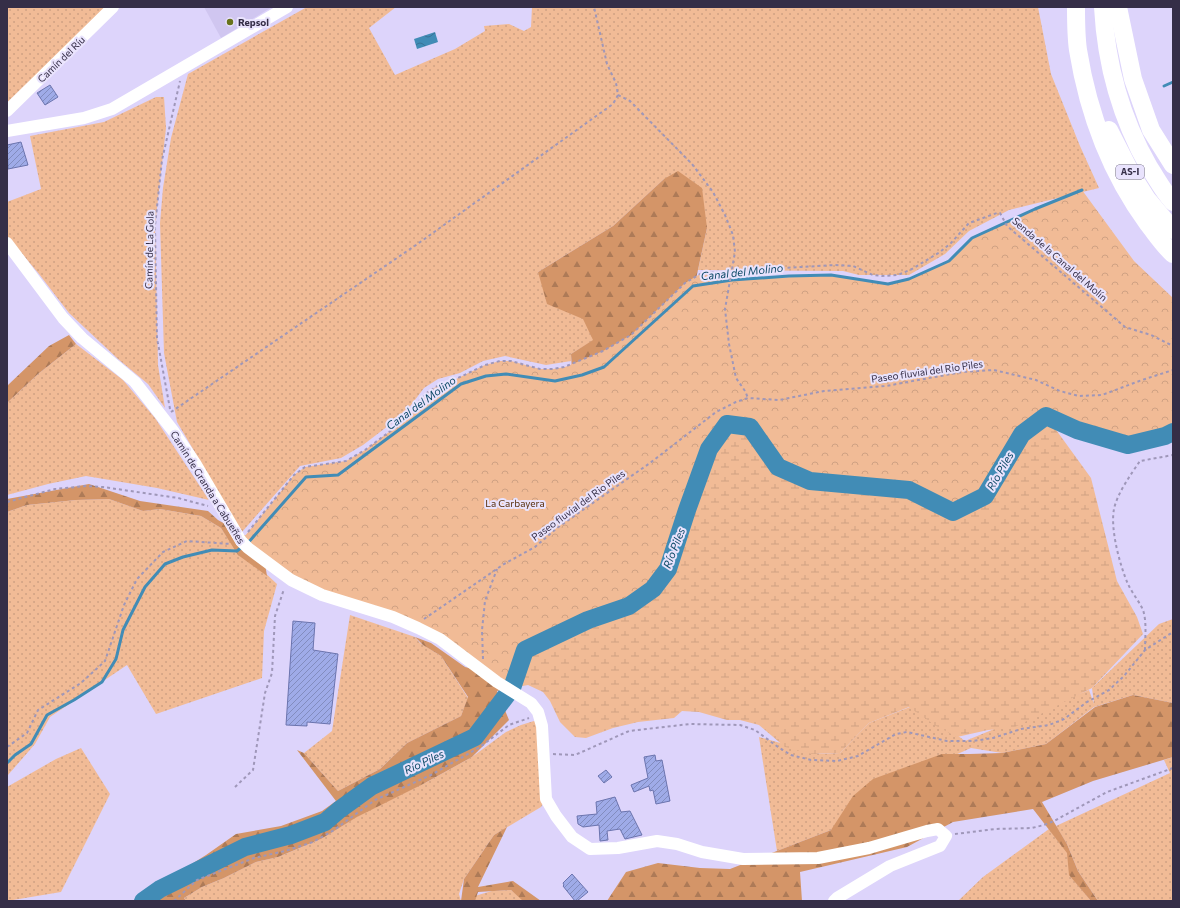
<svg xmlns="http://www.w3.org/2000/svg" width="1180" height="908" font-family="Commissioner,sans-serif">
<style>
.built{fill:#d0c6f0}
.grass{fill:url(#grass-dots)}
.forest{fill:url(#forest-firs)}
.wetland{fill:url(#wetland-marsh)}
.park{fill:url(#park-crowns)}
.water{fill:url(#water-waves)}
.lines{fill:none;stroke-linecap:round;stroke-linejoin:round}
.stream{stroke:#418cb6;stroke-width:3}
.river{stroke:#418cb6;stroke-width:18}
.building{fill:url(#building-hatch);stroke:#6b74ae}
.path{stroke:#9f97b9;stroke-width:2;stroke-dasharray:3 3;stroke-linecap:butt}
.minor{stroke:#fff;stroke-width:12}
.highway{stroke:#fff;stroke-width:18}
.poi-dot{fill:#68721b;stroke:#e9e3fd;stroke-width:1.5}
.labels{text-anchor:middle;stroke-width:4;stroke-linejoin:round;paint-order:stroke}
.shield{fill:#e9e3fd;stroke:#6b647e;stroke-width:1}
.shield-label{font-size:9px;font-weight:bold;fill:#352e47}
.poi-label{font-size:10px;font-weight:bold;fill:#352e47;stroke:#e9e3fd;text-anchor:start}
.street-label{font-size:10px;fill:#352e47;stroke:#e9e3fd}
.park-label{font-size:10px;fill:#5a300d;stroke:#e9e3fd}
.water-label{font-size:11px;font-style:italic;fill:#0c4966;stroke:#e9e3fd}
</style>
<defs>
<pattern id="grass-dots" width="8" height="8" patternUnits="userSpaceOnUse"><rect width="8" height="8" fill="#f1bb96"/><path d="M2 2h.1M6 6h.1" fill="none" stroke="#cfa183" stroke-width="1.8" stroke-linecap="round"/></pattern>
<pattern id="forest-firs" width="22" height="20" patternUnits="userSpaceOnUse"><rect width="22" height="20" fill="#d49568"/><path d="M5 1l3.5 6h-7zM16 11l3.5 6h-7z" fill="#ad7a57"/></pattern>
<pattern id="wetland-marsh" width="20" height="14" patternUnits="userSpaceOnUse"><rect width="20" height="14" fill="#f1bb96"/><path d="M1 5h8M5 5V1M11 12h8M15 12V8" fill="none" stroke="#cfa183"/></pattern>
<pattern id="park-crowns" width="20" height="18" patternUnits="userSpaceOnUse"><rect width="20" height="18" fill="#f1bb96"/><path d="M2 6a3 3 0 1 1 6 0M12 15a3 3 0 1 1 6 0" fill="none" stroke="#cfa183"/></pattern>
<pattern id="water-waves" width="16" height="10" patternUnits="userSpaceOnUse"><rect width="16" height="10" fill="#418cb6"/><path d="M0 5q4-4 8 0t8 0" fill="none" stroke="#377396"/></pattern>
<pattern id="building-hatch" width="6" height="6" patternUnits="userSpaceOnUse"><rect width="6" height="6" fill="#9fabe8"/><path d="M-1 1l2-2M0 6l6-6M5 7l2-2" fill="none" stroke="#828cbe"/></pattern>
</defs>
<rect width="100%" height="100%" fill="#ddd4fb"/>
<!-- built -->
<polygon class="built" points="204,7 272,7 221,38"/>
<!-- grass -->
<g class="grass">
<polygon points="7,7 106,7 7,103"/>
<polygon points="307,7 396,7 369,28 395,75 455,49 485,31 484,26 509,24 524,31 531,27 532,7 1038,7 1051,74 1080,146 1099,188 1009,210 969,231 945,254 909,275 859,275 843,271 698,270 707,228 664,179 613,226 538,272 586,319 594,340 571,354 571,361 546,365 505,356 483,361 460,373 438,379 424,388 405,413 363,445 341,458 300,466 242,532 177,422 164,353 160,223 163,188 171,138 188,74"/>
<polygon points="156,97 164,97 166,128 155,226 158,365 165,408 148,384 118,359 69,313 39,274 7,236 7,202 41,189 30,136 104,122"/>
<polygon points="76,344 123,380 155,418 209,500 157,488 86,476 48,484 7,495 7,403 38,374"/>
<polygon points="109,499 143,511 160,509 201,516 221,528 227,537 277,584 264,631 262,678 156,714 127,665 50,717 35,744 8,775 7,774 7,512 27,505 76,500"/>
<polygon points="350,615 415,637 420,643 441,656 468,698 461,716 407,743 380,769 338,791 304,753 332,731"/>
<polygon points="1173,619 1173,703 1133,695 1094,707 1046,744 1002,753 971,748 944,760 831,830 777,851 759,737 819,754 840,753 869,723 910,707 942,724 965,741 1089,690 1094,704 1092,688 1159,624"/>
<polygon points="534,721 542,726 546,799 541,807 494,835 464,879 459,894 461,901 186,901 184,898 202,887 224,878 256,862 278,857 319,840 381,802 427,782 472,757 506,732 521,725"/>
<polygon points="81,748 110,794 61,892 7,901 7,787 56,759"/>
<polygon points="1173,757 1173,901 1098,901 1078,871 1067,844 1056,826 1170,773 1164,760"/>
<polygon points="1049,829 1068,853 1070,875 1091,901 958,901 983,877"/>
<polygon points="511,890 525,901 472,901 471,897 492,891"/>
</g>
<!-- forest -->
<g class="forest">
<polygon points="678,171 702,188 707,228 691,302 573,388 571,354 593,340 583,319 547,304 538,272 613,226 664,179"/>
<polygon points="69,335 76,344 38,374 7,403 8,385 49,346"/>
<polygon points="89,484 140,501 208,511 218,520 262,545 267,576 238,555 221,528 201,516 160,509 143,511 109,499 76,500 27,505 7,512 7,499"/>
<polygon points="415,637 431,643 465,667 477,670 512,688 497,691 509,720 472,757 425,783 357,817 321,839 278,857 256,862 224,878 202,887 184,898 186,901 133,901 206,855 236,834 281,826 322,811 336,801 297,750 304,753 338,791 380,769 407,743 461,716 468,697 441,656 423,645"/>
<polygon points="1133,695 1173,703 1173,757 1093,781 1042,802 1067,844 1078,871 1098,901 1091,901 1069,875 1067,853 1033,809 953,822 907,847 800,872 802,901 607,901 626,872 658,863 700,868 730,869 831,830 853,796 873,779 942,754 969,754 1002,753 1046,744 1095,707"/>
<polygon points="507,827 478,887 513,881 541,901 523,901 511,890 478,892 475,901 461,901 464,879 494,835"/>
</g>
<!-- wetland -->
<polygon class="wetland" points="1046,416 1091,478 1117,581 1137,617 1143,634 1092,688 1013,728 988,730 957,737 936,726 909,707 869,723 840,753 812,754 785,747 759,725 740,720 727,720 699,712 682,711 674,718 638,722 613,728 586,738 575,737 560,722 550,701 543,692 528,685 512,688 525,650 588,620 608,614 668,569 687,510 709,449 727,424 750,427 778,467 810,481 909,490 953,512 985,496 1022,434"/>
<!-- park -->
<polygon class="park" points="1082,190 1134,261 1173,298 1173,432 1165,436 1128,445 1077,430 1046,416 1022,434 985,496 953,512 909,490 810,481 778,467 750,427 727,424 709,449 687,510 668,569 653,589 629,606 588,620 525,650 512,688 440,639 322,595 241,541 294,475 305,467 346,461 365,450 405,420 420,400 428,392 439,385 456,379 485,365 500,361 511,361 540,369 553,369 565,367 603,351 631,335 685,283 700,274 716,272 732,273 732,280 831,275 888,284 909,279 949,261 972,238 1035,209"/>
<!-- water -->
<polygon class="water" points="435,32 438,42 417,49 414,39"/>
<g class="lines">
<!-- stream -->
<g class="stream">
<polyline points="1164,86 1173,82"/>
<polyline points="247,544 306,477 338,475 461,384 486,376 506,374 555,381 582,375 604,367 693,286 732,280 789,276 831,275 888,284 909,279 949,261 972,238 1035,209 1082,190"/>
<polyline points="7,763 15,755 31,744 47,715 74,700 102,682 116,659 123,630 145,587 165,564 183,557 212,550 237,551 242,547"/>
</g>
<!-- river -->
<polyline class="river" points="143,901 160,889 245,847 291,835 325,822 339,810 372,786 475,737 512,688 525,650 588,620 629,606 653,589 668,569 687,510 709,449 727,424 750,427 778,467 810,481 909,490 953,512 985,496 1022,434 1046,416 1077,430 1128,445 1165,436 1173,432"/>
</g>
<!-- building -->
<g class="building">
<polygon points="50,85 58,97 45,105 37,93"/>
<polygon points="21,142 28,165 8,169 7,145"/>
<polygon points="293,621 315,623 313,650 338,654 330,724 307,722 307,726 286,725"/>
<polygon points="655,755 656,761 662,760 670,801 656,804 653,790 650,791 649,786 634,792 631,785 648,778 644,757"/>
<polygon points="606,770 612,777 604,783 598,776"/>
<polygon points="615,797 621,812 630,811 642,835 625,839 620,829 607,831 608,840 600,841 599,825 583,827 578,824 577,816 597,814 596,802"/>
<polygon points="572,874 588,892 577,901 575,901 563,886 564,885 563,883"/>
</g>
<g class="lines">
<!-- path -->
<g class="path">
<polyline points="618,95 630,101 692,164 713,192 725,215 733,235 735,252 725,309 729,344 736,378 745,391 748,398"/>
<polyline points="170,409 157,338 155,226 162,160 180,81"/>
<polyline points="171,412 416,245 613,104 618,95 616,83 607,64 594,7"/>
<polyline points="7,502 55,489 86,486 103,487 178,498 208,506"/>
<polyline points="248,532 294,475 305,467 346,461 365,450 405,420 420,400 428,392 439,385 456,379 485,365 500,361 511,361 540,369 553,369 564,367 603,351 631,335 685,283 700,274 716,272 739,275 767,269 835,265 853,266 873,275 882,276 898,275 912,269 940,252 951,243 969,223 997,213 1000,213 1007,226 1125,327 1151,335 1173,346"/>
<polyline points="424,619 504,564 535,547 557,528 650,463 716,412 736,402 748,398 779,400 824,391 886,386 962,372 994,370 1036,380 1060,391 1079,396 1102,395 1142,380 1173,370"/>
<path d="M1145,650c0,-12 2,-28 -2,-40 -4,-9 -11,-17 -15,-26 -8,-18 -18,-55 -14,-75 3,-15 17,-35 26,-48l33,-6"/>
<polyline points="483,659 482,630 485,601 497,569"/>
<polyline points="7,747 27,733 38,710 81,683 105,661 124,605 137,579 163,552 187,541 231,544"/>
<polyline points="553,754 575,755 629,731 690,724 740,725 755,730 778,747 791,755 811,760 837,761 858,756 896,734 907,732 947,741 973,741 993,738 1021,729 1049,725 1064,719 1087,702 1109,690 1124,676 1145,650 1173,632"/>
<polyline points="235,787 253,770 265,693 272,673 275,616 284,589"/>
<polyline points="955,834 995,829 1032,828 1044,825 1054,821 1107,792 1173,768"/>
<polyline points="174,901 197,880 254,858 285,851 313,842 334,830 375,800 431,775 480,747 509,725 529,718"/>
</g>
<!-- minor -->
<g class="minor">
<polyline points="7,111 113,7"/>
<polyline points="7,131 84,118 112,109 287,7"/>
<polyline points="7,243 63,318 82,338 135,382 174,432 195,463 241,541 248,548 291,580 322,595 393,617 418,628 440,639 497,682 531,703 538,712 542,726 546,799 556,816 572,837 590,849 618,848 657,841 677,844 702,852 743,859 818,858 869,848 927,831 938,829 946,836 940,846 890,866 837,898 834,901"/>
</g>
<!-- highway -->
<g class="highway">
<path d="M1076,7c0,14 0,29 2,43 10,62 32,122 70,174 8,10 15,21 25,30"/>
<path d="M1103,7c3,57 18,111 46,160 8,12 14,24 24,35"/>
<polyline points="1118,7 1133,79 1151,130 1173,165"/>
<polyline points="1109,130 1133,177 1147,199 1173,230"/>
</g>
</g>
<!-- markers -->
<circle class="poi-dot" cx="230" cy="22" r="4"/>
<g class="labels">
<!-- shield labels -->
<rect class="shield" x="1116" y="165" width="28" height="14" rx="3"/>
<g class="shield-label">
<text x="1130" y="175">AS-I</text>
</g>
<!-- poi labels -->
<g class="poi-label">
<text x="238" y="26">Repsol</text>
</g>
<!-- street labels -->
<g class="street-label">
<text transform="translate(61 59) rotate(-44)" y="4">Camín del Ríu</text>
<text transform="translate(149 250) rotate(-89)" y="4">Camín de La Gola</text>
<text transform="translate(1060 259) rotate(41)" y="4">Senda de la Canal del Molín</text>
<text transform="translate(927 371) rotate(-8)" y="4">Paseo fluvial del Rio Piles</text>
<text transform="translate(208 487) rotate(58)" y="4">Camín de Granda a Cabueñes</text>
<text transform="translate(578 505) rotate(-36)" y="4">Paseo fluvial del Rio Piles</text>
</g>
<!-- park labels -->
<g class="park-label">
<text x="515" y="507">La Carbayera</text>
</g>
<!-- water labels -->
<g class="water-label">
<text transform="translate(742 272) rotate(-6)" y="4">Canal del Molino</text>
<text transform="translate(421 403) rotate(-36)" y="4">Canal del Molino</text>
<text transform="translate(1000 471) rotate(-60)" y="4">Río Piles</text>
<text transform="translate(674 548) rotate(-69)" y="4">Río Piles</text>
<text transform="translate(424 762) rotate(-25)" y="4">Río Piles</text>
</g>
</g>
<!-- border -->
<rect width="1180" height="908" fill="none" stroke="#352e47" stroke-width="16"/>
</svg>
